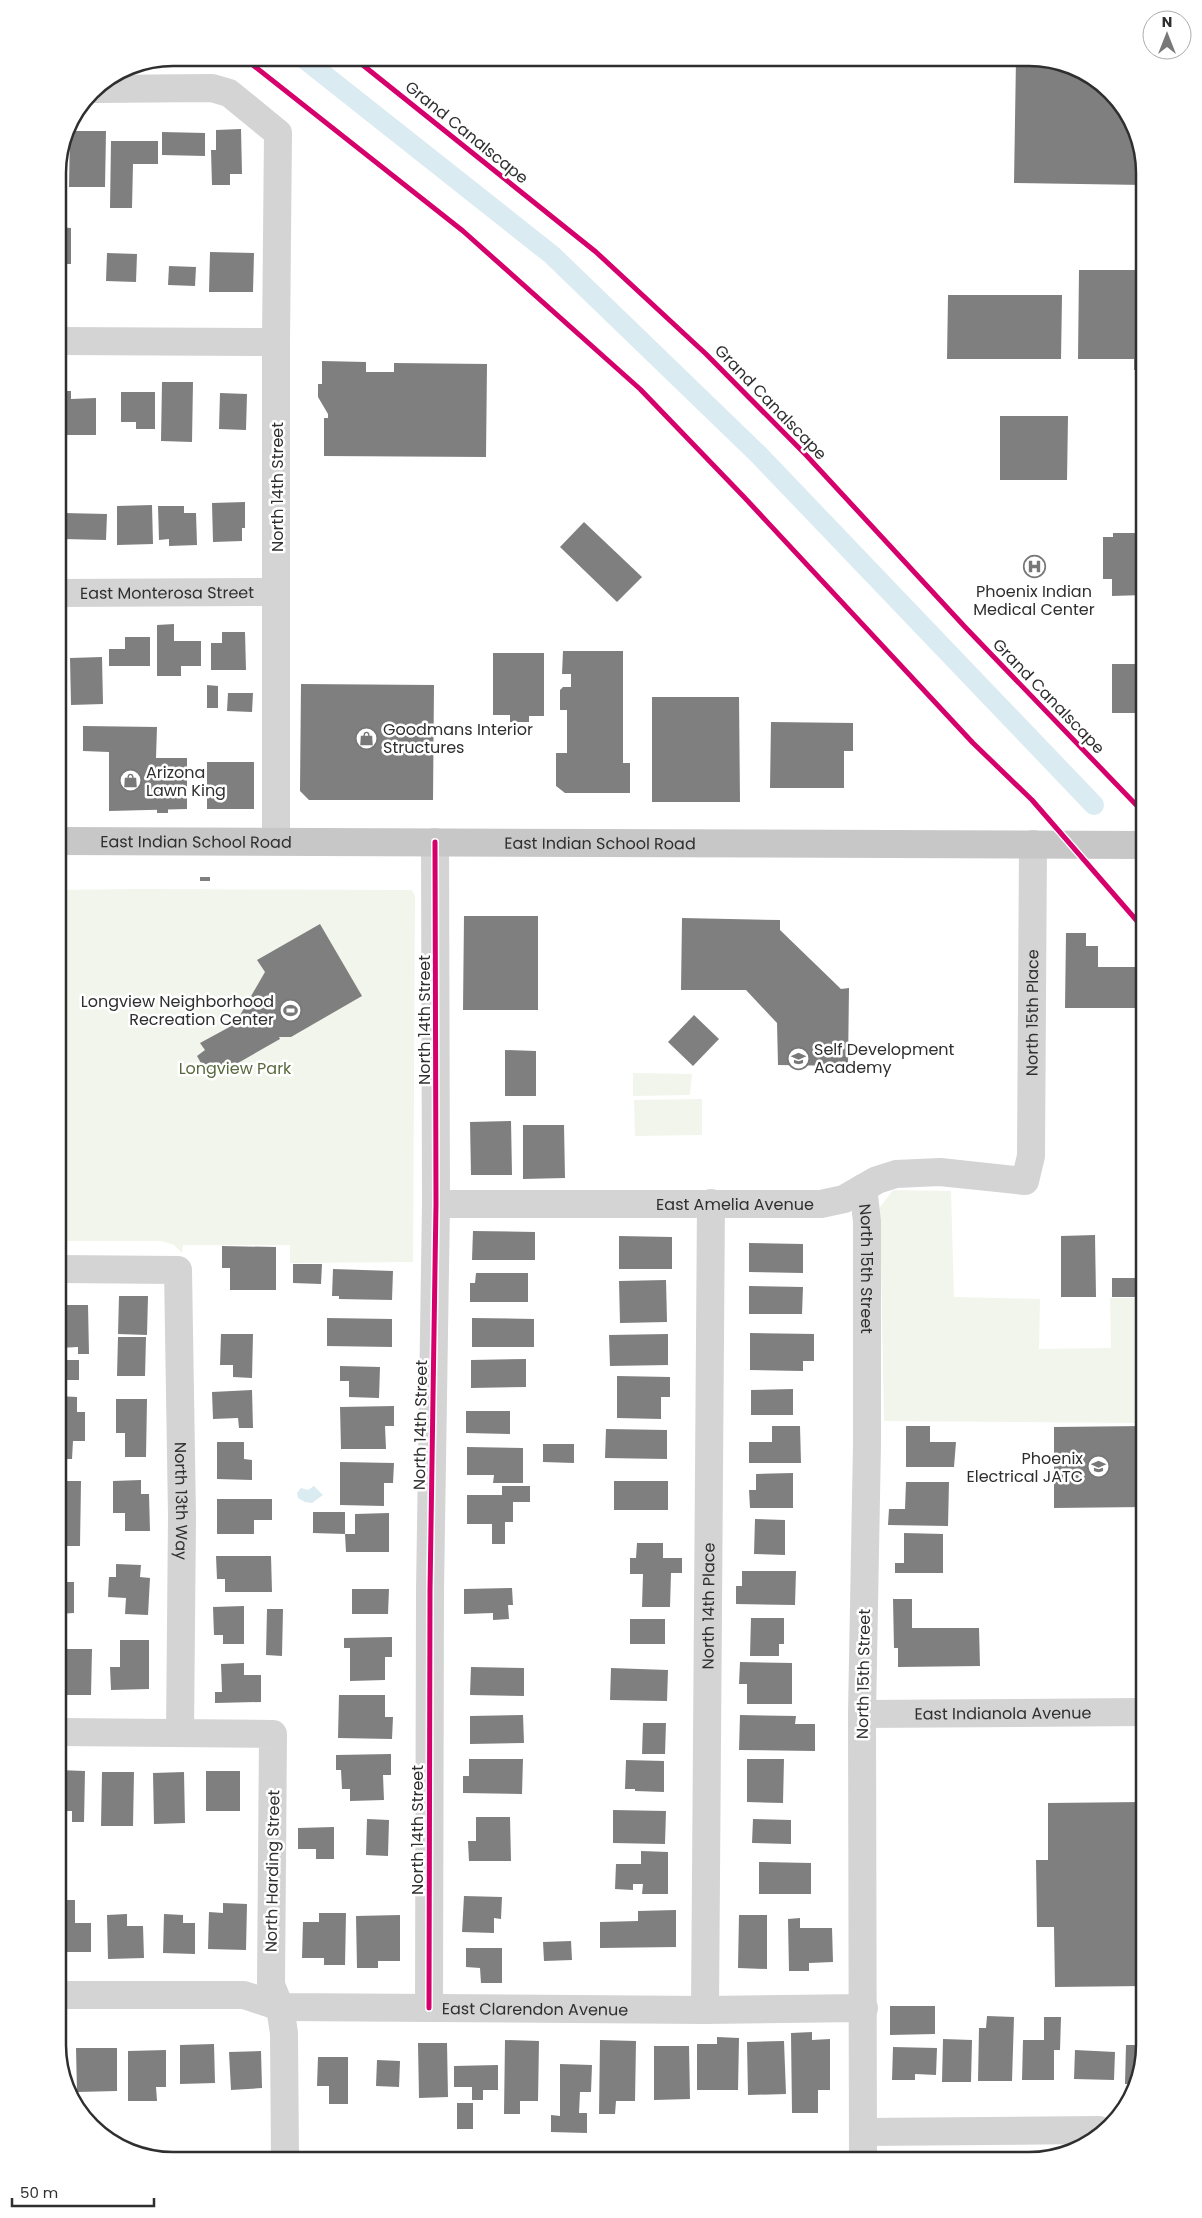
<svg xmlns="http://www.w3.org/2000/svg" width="1202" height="2218" font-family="Poppins,sans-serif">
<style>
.green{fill:#f2f5ec}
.water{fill:#daebf1}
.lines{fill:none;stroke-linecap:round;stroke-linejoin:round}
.canal{stroke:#daebf1;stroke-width:20}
.building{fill:#7f7f7f}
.minor{stroke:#d4d4d4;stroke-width:28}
.major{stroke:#c7c7c7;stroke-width:28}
.cycleway-casing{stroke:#fff;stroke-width:8}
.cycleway{stroke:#d6006c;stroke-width:5}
.labels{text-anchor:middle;stroke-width:5;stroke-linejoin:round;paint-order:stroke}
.street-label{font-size:16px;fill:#2f2f2f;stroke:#fff}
.poi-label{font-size:16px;fill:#2f2f2f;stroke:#fff;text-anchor:start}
.park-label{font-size:16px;fill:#586a3d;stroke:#fff}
.rim{fill:none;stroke:#2f2f2f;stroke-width:2.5}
</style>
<rect width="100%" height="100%" fill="#fff"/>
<!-- green -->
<g class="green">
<polygon points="136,889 412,890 415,896 413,1262 290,1263 290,1245 183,1245 182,1253 174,1245 161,1241 58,1241 58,890"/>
<polygon points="633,1073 692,1074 690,1095 633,1096"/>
<polygon points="702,1099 702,1135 635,1136 634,1100"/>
<polygon points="893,1190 951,1191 954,1297 1040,1299 1039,1349 1111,1348 1110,1298 1144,1298 1144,1423 884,1421 880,1207"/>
</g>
<!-- water -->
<polygon class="water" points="314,1486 323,1495 312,1503 305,1502 298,1498 297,1493 301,1488 308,1490"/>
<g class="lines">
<!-- canal -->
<polyline class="canal" points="303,58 552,255 758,454 1094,805"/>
</g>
<!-- building -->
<g class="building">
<polygon points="1016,58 1037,58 1099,81 1136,129 1144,173 1144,185 1014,183"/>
<polygon points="241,129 242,174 230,174 230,185 212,185 211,150 216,150 216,130"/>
<polygon points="70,131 106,131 105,187 69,187"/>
<polygon points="162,132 205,133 205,156 162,155"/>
<polygon points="111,141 158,141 158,164 133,164 132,208 110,208"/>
<polygon points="58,227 71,228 71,264 58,264"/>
<polygon points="210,252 254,253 253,292 209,292"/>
<polygon points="107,253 137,254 136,282 106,281"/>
<polygon points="169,266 196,267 195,286 168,285"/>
<polygon points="1079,270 1144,270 1144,370 1134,370 1134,359 1078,359"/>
<polygon points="948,295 1062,295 1061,359 947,359"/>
<polygon points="322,361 366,362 366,372 394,372 394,363 487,364 486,457 324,456 324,418 328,418 328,414 318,397 318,384 322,384"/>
<polygon points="162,382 193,382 192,442 161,441"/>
<polygon points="58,391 71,391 71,399 96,398 96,435 65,435 65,430 58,430"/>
<polygon points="121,392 155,392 155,429 136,429 136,422 121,422"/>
<polygon points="220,393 247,394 246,430 219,429"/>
<polygon points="1000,416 1068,416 1067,480 1000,480"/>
<polygon points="1140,439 1144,439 1144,468 1139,468"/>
<polygon points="245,502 245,528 242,528 242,541 213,542 212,503"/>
<polygon points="152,505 153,544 117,545 117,506"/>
<polygon points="158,506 184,506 184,513 196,513 197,545 169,546 169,539 159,540"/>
<polygon points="64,513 107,514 106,540 63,539"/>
<polygon points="584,522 642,577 617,602 560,547"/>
<polygon points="1113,533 1144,533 1144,595 1112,596 1112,579 1103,579 1103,537 1113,537"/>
<polygon points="174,624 174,641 201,641 201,666 181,666 181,676 157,676 157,625"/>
<polygon points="222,632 245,632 246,670 211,670 211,643 222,643"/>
<polygon points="125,637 150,637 150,666 109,666 109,649 125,649"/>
<polygon points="563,651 623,651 623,763 630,763 630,793 565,793 556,786 556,753 567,753 567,710 560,710 560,690 563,687 571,687 571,674 562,674"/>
<polygon points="493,653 544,653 544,716 529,716 529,722 510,722 510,715 493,715"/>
<polygon points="102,657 103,704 71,705 70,658"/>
<polygon points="1112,664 1142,664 1142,683 1144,683 1144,746 1137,746 1137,713 1112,713"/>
<polygon points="301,684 434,685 433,800 309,800 300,791"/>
<polygon points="207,685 218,686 218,708 207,708"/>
<polygon points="228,693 253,693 252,712 227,711"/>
<polygon points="652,697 739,697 740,802 652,802"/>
<polygon points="771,722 853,723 853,751 844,751 844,788 770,788"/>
<polygon points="83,726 157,727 156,758 187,758 187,809 109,811 109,752 83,751"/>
<rect x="207" y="762" width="47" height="47"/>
<rect x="157" y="809" width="11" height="4"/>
<rect x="200" y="877" width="10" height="4"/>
<polygon points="464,916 538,916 538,1010 463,1010"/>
<polygon points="682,918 780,920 780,930 841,989 849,988 848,1066 778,1065 777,1023 746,990 681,990"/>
<polygon points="320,924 362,996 291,1037 279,1037 280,1039 210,1079 197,1056 205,1050 200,1043 235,1024 265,972 257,960"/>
<polygon points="1066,933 1086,933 1086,946 1098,946 1098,967 1141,967 1141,991 1144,991 1144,1008 1065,1008"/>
<polygon points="694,1015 719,1039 693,1066 668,1042"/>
<polygon points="505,1050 536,1051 536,1096 505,1096"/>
<polygon points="511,1121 512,1175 471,1175 470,1122"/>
<polygon points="523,1125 564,1125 565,1178 523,1179"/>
<polygon points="473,1231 535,1232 535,1260 472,1260"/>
<polygon points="1095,1235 1096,1297 1061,1297 1061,1236"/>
<polygon points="619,1236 672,1237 672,1269 619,1269"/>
<polygon points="749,1243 803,1244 803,1273 749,1272"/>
<polygon points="222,1246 276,1247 276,1290 230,1290 230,1268 222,1268"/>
<polygon points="293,1264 322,1264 321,1284 293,1283"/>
<polygon points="333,1269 393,1271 392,1300 339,1299 339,1296 332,1296"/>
<polygon points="476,1273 528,1273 528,1302 470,1302 470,1283 475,1283"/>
<rect x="1112" y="1278" width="32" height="19"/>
<polygon points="666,1280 667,1322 620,1323 619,1281"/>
<polygon points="749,1286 803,1287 802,1314 749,1314"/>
<polygon points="119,1296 148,1296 147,1335 118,1334"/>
<polygon points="67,1305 88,1305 89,1354 78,1354 78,1347 58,1348 58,1312 67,1312"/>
<polygon points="327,1318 392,1319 392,1347 327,1346"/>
<polygon points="472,1318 534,1319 534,1347 472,1347"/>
<polygon points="750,1333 814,1334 814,1361 803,1361 803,1371 750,1370"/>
<polygon points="221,1334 253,1334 252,1378 233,1377 233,1365 220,1365"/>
<polygon points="668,1334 668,1365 610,1366 609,1335"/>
<polygon points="118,1337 146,1337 145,1376 117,1376"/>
<polygon points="526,1359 526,1387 471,1388 471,1360"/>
<rect x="58" y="1360" width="21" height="20"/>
<polygon points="340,1366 380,1367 379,1398 349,1397 349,1381 340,1381"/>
<polygon points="617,1376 670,1377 670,1397 661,1397 661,1419 617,1418"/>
<polygon points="793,1389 793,1415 751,1415 751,1390"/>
<polygon points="252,1390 253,1428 239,1428 238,1418 213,1419 212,1392"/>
<polygon points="58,1396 77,1397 77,1412 85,1412 85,1441 73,1441 72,1459 58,1459"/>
<polygon points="116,1399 147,1399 146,1457 125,1457 125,1433 116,1433"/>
<polygon points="394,1406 394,1426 385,1426 386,1449 341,1449 340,1407"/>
<polygon points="466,1411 510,1411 510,1434 466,1433"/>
<polygon points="772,1426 800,1426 801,1463 749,1463 749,1442 772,1442"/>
<polygon points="906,1426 930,1426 930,1442 956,1442 954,1467 906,1467"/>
<polygon points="1144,1426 1144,1507 1054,1508 1054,1427"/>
<polygon points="606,1429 667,1430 667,1459 605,1458"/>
<polygon points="217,1442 244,1442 244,1459 252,1460 252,1480 217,1479"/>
<polygon points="543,1444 574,1444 574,1463 543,1462"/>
<polygon points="467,1447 523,1448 523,1483 493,1483 494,1475 467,1475"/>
<polygon points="340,1462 394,1463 393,1483 384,1483 384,1506 340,1505"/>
<polygon points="793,1473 793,1508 750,1508 749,1490 756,1490 756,1474"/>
<polygon points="141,1480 141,1494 149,1494 150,1531 125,1531 125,1513 113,1513 113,1481"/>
<polygon points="58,1481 81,1481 80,1546 58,1546"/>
<rect x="614" y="1481" width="54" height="29"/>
<polygon points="906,1482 949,1482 948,1526 888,1525 889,1509 905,1509"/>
<polygon points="502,1486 530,1486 530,1502 513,1502 513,1522 505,1522 505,1544 492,1544 492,1524 467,1524 467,1495 502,1495"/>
<polygon points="217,1499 272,1499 272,1520 254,1520 254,1534 217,1534"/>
<polygon points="313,1512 345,1512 345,1534 313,1533"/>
<polygon points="389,1513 389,1552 346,1552 345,1534 355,1534 355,1514"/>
<polygon points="755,1519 785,1520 785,1555 754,1554"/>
<polygon points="904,1533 943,1534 943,1573 895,1573 895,1563 904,1563"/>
<polygon points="637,1543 663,1543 663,1558 682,1558 682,1573 671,1573 670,1607 642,1607 643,1574 630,1574 630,1558 636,1558"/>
<polygon points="216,1556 271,1556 272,1592 225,1592 225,1579 217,1579"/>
<polygon points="116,1564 141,1565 140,1577 150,1578 148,1615 125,1614 126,1598 108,1597 109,1577 116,1577"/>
<polygon points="58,1565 66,1565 66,1582 74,1582 74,1613 58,1614"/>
<polygon points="742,1571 796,1571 795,1605 736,1604 736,1586 742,1586"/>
<polygon points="512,1588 513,1605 508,1605 509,1619 493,1620 493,1613 464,1614 464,1589"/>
<polygon points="352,1589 389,1589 388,1614 352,1614"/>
<polygon points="893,1599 912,1599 912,1628 979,1628 980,1666 898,1667 898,1648 894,1648"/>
<polygon points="244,1606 244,1644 223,1644 223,1635 214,1635 213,1607"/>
<polygon points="267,1609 283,1609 282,1656 266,1655"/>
<polygon points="751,1618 784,1618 784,1644 779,1644 779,1656 750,1656"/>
<rect x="630" y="1619" width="35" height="25"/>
<polygon points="392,1637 392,1657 385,1657 385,1680 350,1681 350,1648 344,1648 344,1638"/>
<polygon points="120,1640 149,1640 149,1689 111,1690 110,1667 120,1667"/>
<polygon points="58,1649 92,1649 91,1695 58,1695"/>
<polygon points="740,1662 792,1663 792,1704 747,1704 747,1684 739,1684"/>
<polygon points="244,1663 244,1675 261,1675 261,1702 215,1703 215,1692 222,1692 221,1664"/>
<polygon points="471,1667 524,1668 524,1696 470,1695"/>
<polygon points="611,1668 668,1670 667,1701 610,1700"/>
<polygon points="339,1695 385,1695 385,1717 393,1717 392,1739 338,1738"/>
<polygon points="523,1715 524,1743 470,1744 470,1716"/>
<polygon points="740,1715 796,1716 795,1724 815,1724 815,1751 739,1750"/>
<polygon points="643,1723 666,1723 665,1754 642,1754"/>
<polygon points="391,1754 391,1775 383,1775 384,1800 350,1801 350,1789 342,1789 341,1770 336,1770 336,1755"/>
<polygon points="469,1759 523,1759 522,1794 463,1793 463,1776 469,1776"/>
<polygon points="747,1759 784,1759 783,1803 747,1802"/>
<polygon points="626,1760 664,1761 664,1792 635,1791 635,1789 625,1789"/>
<polygon points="58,1770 85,1771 84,1822 72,1822 72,1811 58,1811"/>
<rect x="206" y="1771" width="34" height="40"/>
<polygon points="102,1772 134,1772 133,1826 101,1826"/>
<polygon points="184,1772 185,1823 154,1824 153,1773"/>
<polygon points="1144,1802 1144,1986 1055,1987 1054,1927 1037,1927 1036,1860 1048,1860 1048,1803"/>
<polygon points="613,1810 666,1811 665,1844 613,1843"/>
<polygon points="476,1817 510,1817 511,1861 469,1861 468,1841 476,1841"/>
<polygon points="367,1819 389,1820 388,1856 366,1855"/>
<polygon points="753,1819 791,1820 791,1844 752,1843"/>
<polygon points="334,1827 334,1859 316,1859 316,1849 298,1849 298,1828"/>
<polygon points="641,1851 668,1852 668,1894 642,1894 643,1884 633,1884 633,1890 615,1889 616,1864 641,1864"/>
<polygon points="759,1862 811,1863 811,1894 759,1894"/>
<polygon points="464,1896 502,1897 501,1919 494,1918 494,1933 462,1932"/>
<polygon points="58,1900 75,1900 75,1923 91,1923 91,1952 60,1952 60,1930 58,1930"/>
<polygon points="223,1903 247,1904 246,1950 208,1949 209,1912 223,1913"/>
<polygon points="676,1910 676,1947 600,1948 600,1922 638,1921 638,1911"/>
<polygon points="319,1913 346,1913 345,1965 324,1965 324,1958 302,1958 303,1922 319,1922"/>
<polygon points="127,1914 127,1926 143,1926 144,1958 108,1959 107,1915"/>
<polygon points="164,1914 183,1915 183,1923 195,1923 195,1954 163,1953"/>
<polygon points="400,1915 400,1961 378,1961 378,1968 357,1968 356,1916"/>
<polygon points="739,1915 767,1915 767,1969 738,1968"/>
<polygon points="800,1918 800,1928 832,1928 833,1962 809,1963 809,1971 789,1971 788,1919"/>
<polygon points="571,1941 572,1960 544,1961 543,1942"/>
<polygon points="466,1948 502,1948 502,1983 481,1983 480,1968 466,1967"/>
<polygon points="890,2006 935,2006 935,2034 890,2035"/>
<polygon points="987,2016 1014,2017 1012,2081 978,2081 979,2028 986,2028"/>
<polygon points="1044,2017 1061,2017 1060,2050 1054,2050 1054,2080 1022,2080 1023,2040 1044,2040"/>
<polygon points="812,2032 812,2040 830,2039 830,2090 818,2090 818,2113 792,2113 791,2033"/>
<polygon points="717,2037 739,2038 738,2090 697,2090 697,2044 717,2044"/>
<polygon points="943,2039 972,2040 971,2082 942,2082"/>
<polygon points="505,2040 539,2041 538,2101 520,2101 520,2114 504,2114"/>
<polygon points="600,2040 636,2041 635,2101 616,2101 615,2114 599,2114"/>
<polygon points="784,2041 786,2094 748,2095 747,2042"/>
<polygon points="418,2043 447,2043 448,2097 419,2098"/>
<polygon points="214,2044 215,2083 180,2084 180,2045"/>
<polygon points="1126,2045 1144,2045 1133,2084 1125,2084"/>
<polygon points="654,2046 689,2046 690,2099 654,2100"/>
<polygon points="58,2047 67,2047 68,2086 66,2086"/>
<polygon points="893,2047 937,2048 936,2075 915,2074 915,2080 892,2080"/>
<polygon points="76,2048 117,2048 117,2091 77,2092"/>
<polygon points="166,2050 166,2087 156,2087 157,2101 128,2101 128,2051"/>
<polygon points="1075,2050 1115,2052 1114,2080 1074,2079"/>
<polygon points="261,2051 262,2088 231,2090 229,2052"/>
<polygon points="318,2057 348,2057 348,2104 329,2104 329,2086 317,2086"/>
<polygon points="377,2060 400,2061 399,2087 376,2086"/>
<polygon points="560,2064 592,2065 591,2092 580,2092 579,2113 587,2113 587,2133 551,2132 551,2115 560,2116"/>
<polygon points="498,2065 498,2090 483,2090 483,2100 472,2100 472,2087 454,2087 454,2066"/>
<rect x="457" y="2103" width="16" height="26"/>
</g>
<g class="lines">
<!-- minor -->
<g class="minor">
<polyline points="96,89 212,88 229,93 278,133 276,342 276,841"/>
<polyline points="58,341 276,342"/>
<path id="s1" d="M58,593l218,-1"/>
<path id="s2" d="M863,1188l4,33v222l-5,271 1,446"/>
<path id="s3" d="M436,1204h385l23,-5 33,-19 19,-6 44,-2 85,9 6,-25 2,-312"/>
<path id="s4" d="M58,1269l120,1 4,246 -2,217"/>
<path id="s5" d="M862,1714l282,-2"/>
<polyline points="58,1732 273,1734 271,1985 280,2007 284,2033 285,2160"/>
<path id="s6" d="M58,1995h186l36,12 425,3 159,-2"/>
<polyline points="429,2008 430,1591 436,1204 435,842"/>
<path id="s7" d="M705,2010l6,-807"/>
<polyline points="863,2132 1099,2130"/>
</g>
<!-- major -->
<path class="major" id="s8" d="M58,841l1086,4"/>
<defs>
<g id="cycleway">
<polyline points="244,58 463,231 640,389 744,497 973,743 1032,800 1144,929"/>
<polyline points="354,58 596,252 706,354 806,455 965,627 1144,813"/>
<polyline points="429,2008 430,1591 436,1204 435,842"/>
</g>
</defs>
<!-- cycleway casing -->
<use href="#cycleway" class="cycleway-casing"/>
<!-- cycleway -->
<use href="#cycleway" class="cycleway"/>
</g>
<!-- icons -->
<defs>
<symbol id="hospital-ring" viewBox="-11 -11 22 22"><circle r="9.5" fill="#fff" stroke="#787878" stroke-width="1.5"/><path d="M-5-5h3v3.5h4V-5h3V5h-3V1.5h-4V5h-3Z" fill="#787878"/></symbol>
<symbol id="shop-ring" viewBox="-11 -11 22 22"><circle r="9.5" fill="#fff" stroke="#787878" stroke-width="1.5"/><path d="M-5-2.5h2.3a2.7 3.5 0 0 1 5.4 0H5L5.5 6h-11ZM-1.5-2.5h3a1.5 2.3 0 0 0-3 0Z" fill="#787878"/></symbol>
<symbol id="stadium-ring" viewBox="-11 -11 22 22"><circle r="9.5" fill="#fff" stroke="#787878" stroke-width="1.5"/><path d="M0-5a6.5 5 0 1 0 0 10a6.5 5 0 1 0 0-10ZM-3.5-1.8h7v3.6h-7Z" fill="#787878"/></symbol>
<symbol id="school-ring" viewBox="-11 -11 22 22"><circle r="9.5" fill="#fff" stroke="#787878" stroke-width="1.5"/><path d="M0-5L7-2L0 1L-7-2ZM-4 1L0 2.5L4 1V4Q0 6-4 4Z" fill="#787878"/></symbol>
<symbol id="university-ring" viewBox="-11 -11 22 22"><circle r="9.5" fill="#fff" stroke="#787878" stroke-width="1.5"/><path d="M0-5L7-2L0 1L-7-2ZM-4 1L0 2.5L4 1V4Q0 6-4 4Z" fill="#787878"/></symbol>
</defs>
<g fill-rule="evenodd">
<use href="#hospital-ring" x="1022" y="554" width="25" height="25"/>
<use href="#shop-ring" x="354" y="726" width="25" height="25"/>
<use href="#shop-ring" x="118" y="768" width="25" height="25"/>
<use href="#stadium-ring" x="278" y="998" width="25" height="25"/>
<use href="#school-ring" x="786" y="1046" width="25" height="25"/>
<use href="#university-ring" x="1086" y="1454" width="25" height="25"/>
</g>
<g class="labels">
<!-- street labels -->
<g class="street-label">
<text transform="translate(467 132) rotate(39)" y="6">Grand Canalscape</text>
<text transform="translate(771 402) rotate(46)" y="6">Grand Canalscape</text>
<text transform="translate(277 487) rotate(-90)" y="6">North 14th Street</text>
<text dy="6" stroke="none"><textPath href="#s1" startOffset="109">East Monterosa Street</textPath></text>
<text transform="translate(1049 696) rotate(46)" y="6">Grand Canalscape</text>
<text dy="6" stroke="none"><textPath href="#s8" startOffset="138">East Indian School Road</textPath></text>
<text dy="6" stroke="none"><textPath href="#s8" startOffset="542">East Indian School Road</textPath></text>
<text dy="6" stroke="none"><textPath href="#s3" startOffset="765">North 15th Place</textPath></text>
<text transform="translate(424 1020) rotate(-90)" y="6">North 14th Street</text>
<text dy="6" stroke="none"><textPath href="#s3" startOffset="299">East Amelia Avenue</textPath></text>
<text dy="6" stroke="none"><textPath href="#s2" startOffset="81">North 15th Street</textPath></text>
<text transform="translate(420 1425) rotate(-89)" y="6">North 14th Street</text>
<text dy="6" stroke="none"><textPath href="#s4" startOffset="351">North 13th Way</textPath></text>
<text dy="6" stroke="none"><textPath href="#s7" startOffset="404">North 14th Place</textPath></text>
<text transform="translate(863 1674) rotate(-89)" y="6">North 15th Street</text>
<text dy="6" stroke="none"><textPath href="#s5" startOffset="141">East Indianola Avenue</textPath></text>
<text transform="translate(417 1830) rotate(-90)" y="6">North 14th Street</text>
<text transform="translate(272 1871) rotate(-89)" y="6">North Harding Street</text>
<text dy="6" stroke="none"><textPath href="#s6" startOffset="479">East Clarendon Avenue</textPath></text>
</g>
<!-- poi labels -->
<g class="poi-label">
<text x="1034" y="597" text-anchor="middle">Phoenix Indian<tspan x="1034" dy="18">Medical Center</tspan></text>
<text x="383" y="735">Goodmans Interior<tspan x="383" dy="18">Structures</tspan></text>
<text x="146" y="778">Arizona<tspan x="146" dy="18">Lawn King</tspan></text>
<text x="274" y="1007" text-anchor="end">Longview Neighborhood<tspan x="274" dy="18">Recreation Center</tspan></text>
<text x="814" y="1055">Self Development<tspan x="814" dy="18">Academy</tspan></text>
<text x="1083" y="1464" text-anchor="end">Phoenix<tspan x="1083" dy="18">Electrical JATC</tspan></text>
</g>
<!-- park labels -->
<g class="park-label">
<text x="235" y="1074">Longview Park</text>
</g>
</g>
<!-- crop -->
<path d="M0 0H1202V2218H0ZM173 66H1029A107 107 0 0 1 1136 173V2045A107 107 0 0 1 1029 2152H173A107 107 0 0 1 66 2045V173A107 107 0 0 1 173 66Z" fill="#fff" fill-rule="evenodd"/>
<path class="rim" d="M173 66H1029A107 107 0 0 1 1136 173V2045A107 107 0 0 1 1029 2152H173A107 107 0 0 1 66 2045V173A107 107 0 0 1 173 66Z"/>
<!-- north arrow -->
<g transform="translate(1167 35)"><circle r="24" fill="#ffffff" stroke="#acacac"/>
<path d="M0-4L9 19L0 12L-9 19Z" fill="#787878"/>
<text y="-8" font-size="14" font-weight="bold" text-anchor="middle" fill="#2f2f2f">N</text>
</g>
<!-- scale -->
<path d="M12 2198v8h142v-8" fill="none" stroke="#2f2f2f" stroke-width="2.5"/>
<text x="20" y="2198" font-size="15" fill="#2f2f2f" stroke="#ffffff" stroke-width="4" paint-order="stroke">50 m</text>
</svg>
